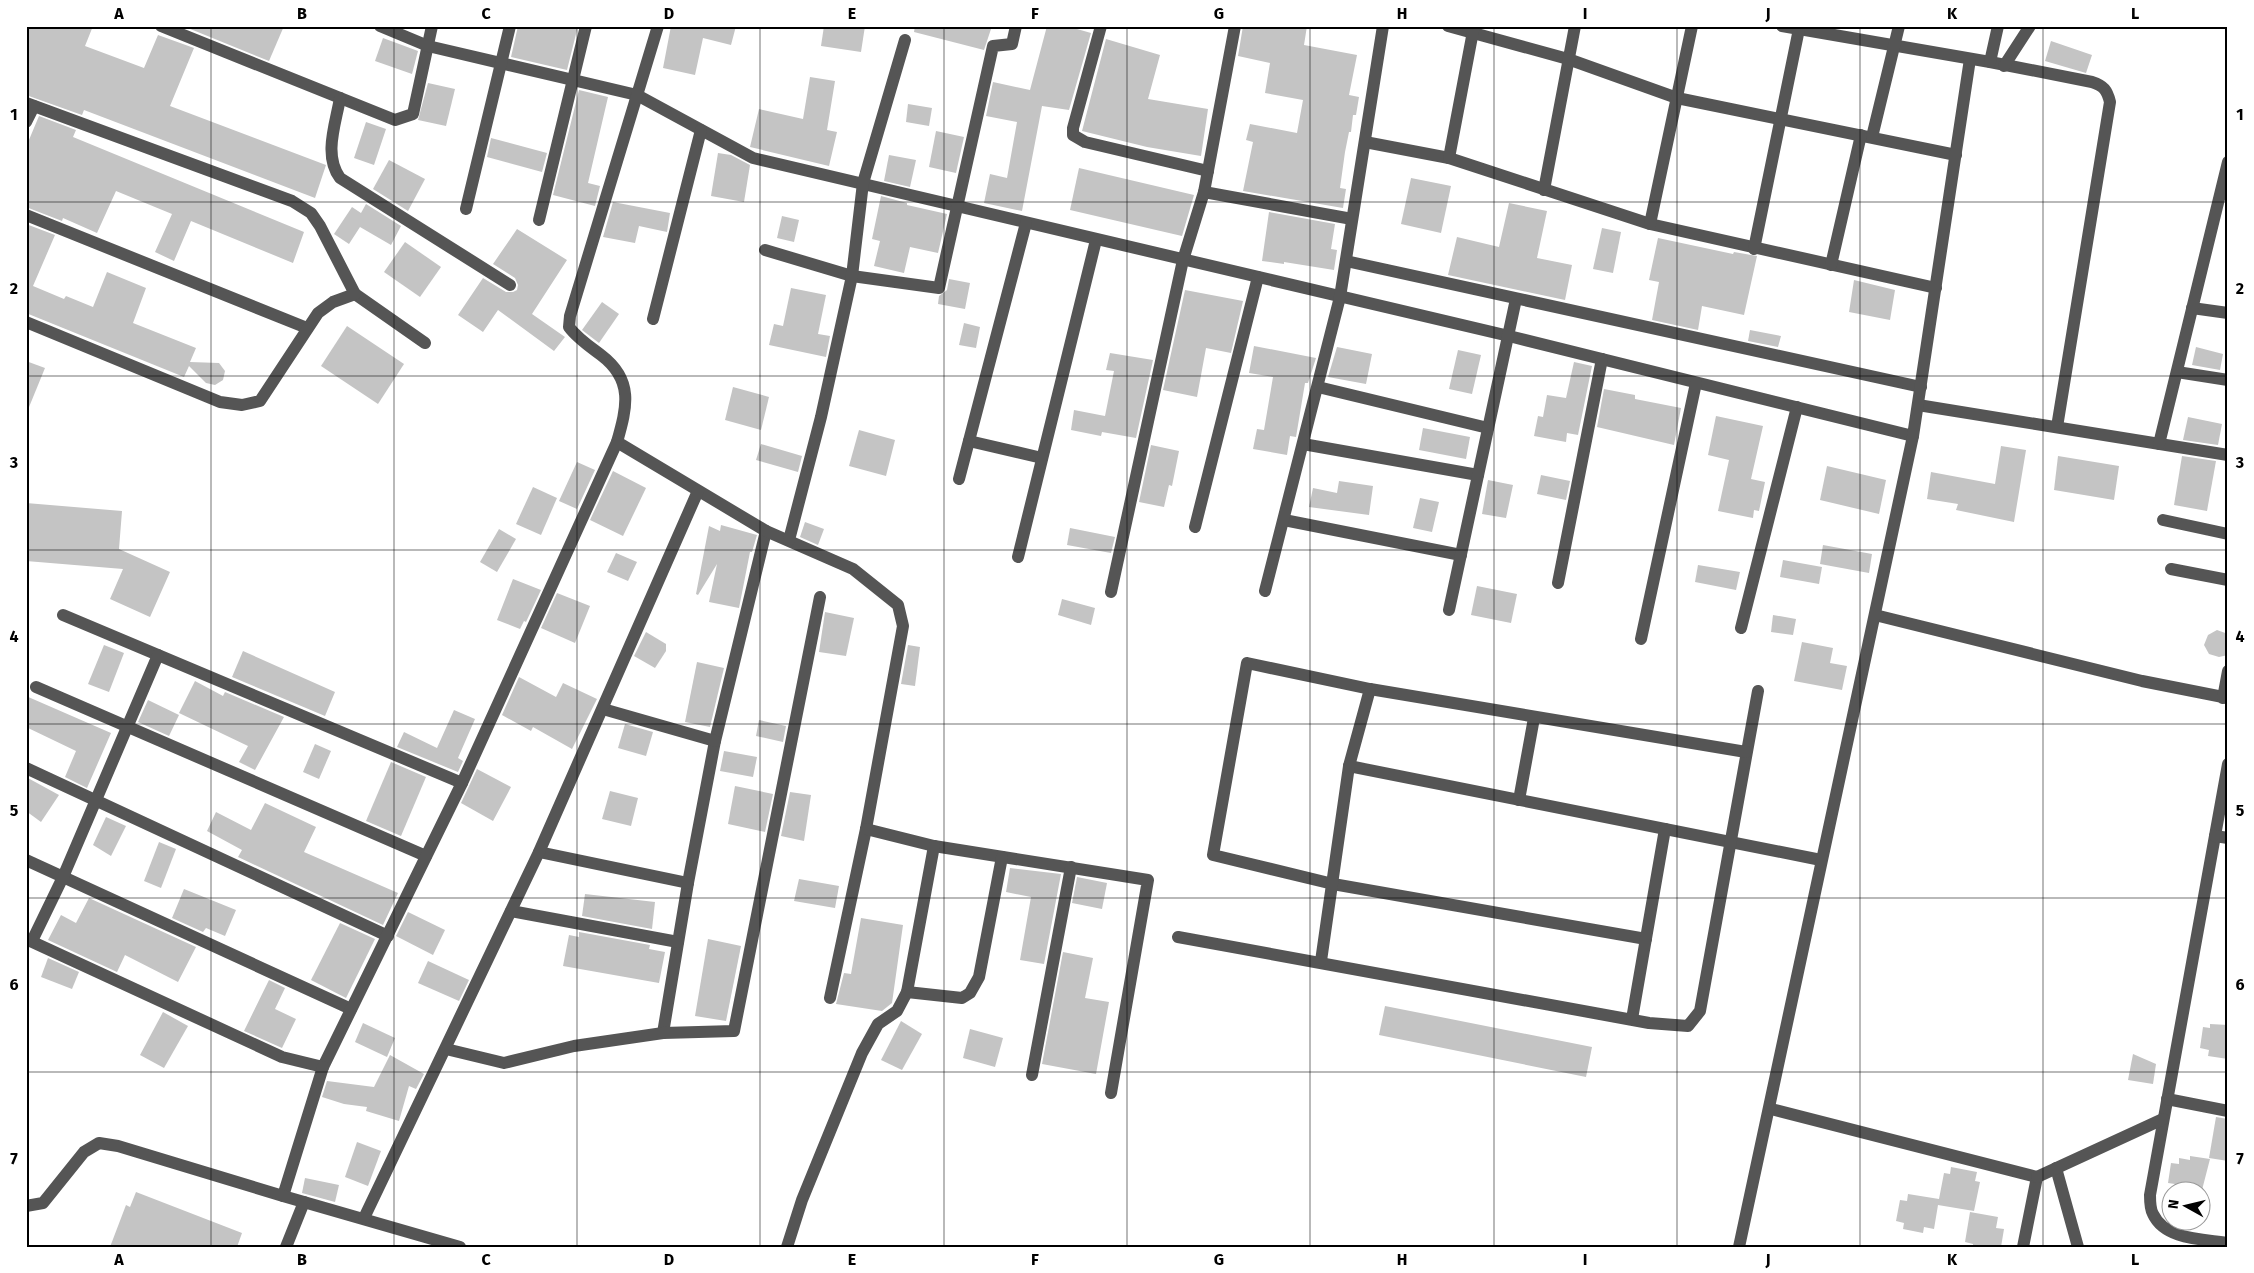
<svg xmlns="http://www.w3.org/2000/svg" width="2254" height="1273" font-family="'Fira Sans',sans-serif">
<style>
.building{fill:#c4c4c4}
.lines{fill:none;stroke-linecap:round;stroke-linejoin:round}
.minor{stroke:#555;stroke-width:12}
.grid{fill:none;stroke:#000;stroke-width:1;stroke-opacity:0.55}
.neatline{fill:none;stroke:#000;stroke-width:2}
.grid-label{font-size:16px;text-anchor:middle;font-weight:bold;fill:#000}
</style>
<rect width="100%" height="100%" fill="#fff"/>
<!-- building -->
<g class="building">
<polygon points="26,26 93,26 85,46 144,68 158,35 194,48 170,106 326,165 315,198 84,110 82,115 26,95"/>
<polygon points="183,26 284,26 269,61"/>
<polygon points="518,26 578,26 567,70 511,57"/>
<polygon points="671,26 736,26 731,45 703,38 695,75 663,68"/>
<polygon points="824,26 865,26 861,52 821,46"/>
<polygon points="915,26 992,26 984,50 914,32"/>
<polygon points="1047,26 1078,26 1077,29 1091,33 1069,110 1042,106 1022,211 984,203 990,174 1007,178 1017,122 986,116 993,82 1030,90"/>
<polygon points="1243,26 1307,26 1304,45 1357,55 1349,95 1359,97 1356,115 1353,115 1351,132 1349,132 1345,152 1340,188 1346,189 1343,208 1243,191 1253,142 1246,140 1250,124 1297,133 1303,100 1265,93 1270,63 1238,56"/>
<polygon points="383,38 418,51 412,74 375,61"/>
<polygon points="1106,39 1160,55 1148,99 1208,109 1201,156 1147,147 1082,131"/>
<polygon points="2051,41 2092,55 2086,73 2045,61"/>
<polygon points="810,77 835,81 827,130 837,132 829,166 750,147 759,109 803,119"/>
<polygon points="428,83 455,89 446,126 418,120"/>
<polygon points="579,90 608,97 588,183 600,186 595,206 553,195"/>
<polygon points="908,104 932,108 929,126 906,122"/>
<polygon points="39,116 76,130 73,137 304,232 293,263 191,221 174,261 155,252 172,214 116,191 97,233 63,218 62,221 26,207 26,147"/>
<polygon points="366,122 386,129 374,165 354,158"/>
<polygon points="936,131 964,137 956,173 929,167"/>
<polygon points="491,138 547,153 542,172 487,157"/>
<polygon points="718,153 731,155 750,165 744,202 711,196"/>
<polygon points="889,155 916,160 910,187 884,181"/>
<polygon points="389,160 425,179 408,211 373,189"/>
<polygon points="1079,168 1194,195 1182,236 1070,210"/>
<polygon points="1411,178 1451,186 1441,233 1401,224"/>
<polygon points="881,196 907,203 907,205 947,214 938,253 910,247 904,273 874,266 880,241 872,239"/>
<polygon points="613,202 670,213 667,232 639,226 635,243 603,237"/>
<polygon points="1509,203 1547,211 1537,258 1572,265 1565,300 1448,275 1457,237 1499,247"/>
<polygon points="366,204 401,226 391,245 360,227 349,244 334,234 352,207 361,213"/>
<polygon points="1269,212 1335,224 1331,249 1337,250 1334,270 1284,262 1284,264 1262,261"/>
<polygon points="782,216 799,220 794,242 777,238"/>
<polygon points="26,224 55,235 33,286 64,299 66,296 93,307 107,272 146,288 133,323 196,348 190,362 219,363 225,371 223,380 215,385 206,383 189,366 184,377 26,313"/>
<polygon points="1602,228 1621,232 1613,273 1593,269"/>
<polygon points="517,229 567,260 532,314 565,337 554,351 498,310 483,332 458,315 483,278 506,292 513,292 517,290 518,285 515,278 493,264"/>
<polygon points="1658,238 1733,254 1734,252 1757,256 1744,315 1702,306 1698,330 1652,320 1659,282 1649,280"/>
<polygon points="405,242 441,267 420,297 384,272"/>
<polygon points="949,279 970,283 965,309 938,304 939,296 947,290"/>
<polygon points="1854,280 1895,290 1890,320 1849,312"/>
<polygon points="791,288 826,295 818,334 830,336 826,357 769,345 774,324 783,326"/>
<polygon points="1185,290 1243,301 1231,353 1206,348 1197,397 1163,390"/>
<polygon points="602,302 619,314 599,343 582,330"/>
<polygon points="964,323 980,327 976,348 959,345"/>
<polygon points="347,326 404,364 378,404 321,366"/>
<polygon points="1750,330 1781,336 1778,347 1748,341"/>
<polygon points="1254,346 1316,358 1308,383 1305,383 1296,437 1290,436 1287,455 1253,449 1257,429 1264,430 1273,377 1249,373"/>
<polygon points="1337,347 1372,354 1366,384 1328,377"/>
<polygon points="2196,347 2223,354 2220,370 2192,365"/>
<polygon points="1458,350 1481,355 1472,394 1449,389"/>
<polygon points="1110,353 1153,360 1136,438 1102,432 1101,436 1071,430 1074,410 1105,416 1114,371 1106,370"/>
<polygon points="26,361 45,368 27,412 26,412"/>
<polygon points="1574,362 1592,366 1578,435 1567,433 1566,442 1534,436 1538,416 1543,417 1547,395 1566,398"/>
<polygon points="733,387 769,397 761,430 725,420"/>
<polygon points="1604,389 1635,395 1635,399 1681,408 1674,445 1597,427"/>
<polygon points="1716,416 1763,426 1751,479 1765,482 1759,511 1754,510 1753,518 1718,511 1729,460 1708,455"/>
<polygon points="2188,417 2222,424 2218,445 2183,440"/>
<polygon points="1423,428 1470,437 1466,459 1419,450"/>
<polygon points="859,430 895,440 886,476 849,466"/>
<polygon points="761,444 802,456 798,472 756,460"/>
<polygon points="1151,445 1179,451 1172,486 1169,485 1164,507 1139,502"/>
<polygon points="2001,446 2026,450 2014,522 1956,510 1958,504 1927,499 1931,472 1995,484"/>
<polygon points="2058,456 2119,466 2114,500 2054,490"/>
<polygon points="2182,456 2216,461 2207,511 2174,505"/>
<polygon points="577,462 595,470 577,509 559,501"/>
<polygon points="1827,466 1886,480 1879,514 1820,500"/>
<polygon points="613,471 646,488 623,536 590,520"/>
<polygon points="1541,475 1570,481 1566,500 1537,494"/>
<polygon points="1488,480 1513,485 1506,518 1482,514"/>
<polygon points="1339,481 1373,486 1369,515 1309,507 1313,488 1337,493"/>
<polygon points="533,487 557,498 541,535 516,524"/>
<polygon points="1420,498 1439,502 1432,532 1413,528"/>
<polygon points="26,503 122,511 119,549 170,572 150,617 110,599 123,569 26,561"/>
<polygon points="805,522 824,529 818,545 800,537"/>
<polygon points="721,525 757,535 752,552 750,552 739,608 709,602 717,564 698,595 696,594 709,526 720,531"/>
<polygon points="1070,528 1115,537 1111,553 1067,545"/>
<polygon points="499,529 516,539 497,572 480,562"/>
<polygon points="1823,545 1872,554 1869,573 1820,564"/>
<polygon points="616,553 637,562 628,581 607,572"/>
<polygon points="1783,560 1822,567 1819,584 1780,577"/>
<polygon points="1698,565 1740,572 1736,590 1695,582"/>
<polygon points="513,579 541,590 526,622 524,621 520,629 497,620"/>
<polygon points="1477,586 1517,594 1511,623 1471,615"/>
<polygon points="557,593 590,606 575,643 541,628"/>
<polygon points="1062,599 1095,608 1091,625 1058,615"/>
<polygon points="825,612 854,618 846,656 819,652"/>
<polygon points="1773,615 1796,619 1793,635 1771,632"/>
<polygon points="2217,630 2228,634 2228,655 2219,657 2209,654 2204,645 2208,635"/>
<polygon points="646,632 666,644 666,651 655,668 634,656"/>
<polygon points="1802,642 1833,648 1830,663 1847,666 1842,690 1794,681"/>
<polygon points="104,645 124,653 109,692 88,684"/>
<polygon points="908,645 920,647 915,686 901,684"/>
<polygon points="243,651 335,692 325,716 232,677"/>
<polygon points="697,662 724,668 710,727 685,722"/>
<polygon points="519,677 556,697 563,683 597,699 572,749 533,727 531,731 502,715"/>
<polygon points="195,681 223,696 225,692 284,717 255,770 239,762 248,746 179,713"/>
<polygon points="26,696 111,733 87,788 65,777 76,751 26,727"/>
<polygon points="148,700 179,715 169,736 138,722"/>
<polygon points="454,710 475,719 458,758 463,761 458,772 397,747 404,732 437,748"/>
<polygon points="759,720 786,726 783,742 756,736"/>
<polygon points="625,724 653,732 646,756 618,748"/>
<polygon points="315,744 331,751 319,779 303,772"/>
<polygon points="724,751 757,757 753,777 720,771"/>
<polygon points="391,762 426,777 401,836 366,821"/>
<polygon points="477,769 511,787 493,821 461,803"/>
<polygon points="26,777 59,795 41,822 26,811"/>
<polygon points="735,786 773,794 765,832 728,824"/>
<polygon points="610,791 638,798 631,826 602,819"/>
<polygon points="790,792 811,795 804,841 781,836"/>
<polygon points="265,803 316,827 304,852 398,893 383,925 238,857 242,850 207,831 216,812 251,830"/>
<polygon points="106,817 126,826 111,856 93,845"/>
<polygon points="159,842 176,849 161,888 144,881"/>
<polygon points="1010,868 1061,874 1044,964 1020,960 1031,897 1006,892"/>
<polygon points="1077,877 1107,883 1102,909 1072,903"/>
<polygon points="799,879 839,886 835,908 794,901"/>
<polygon points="184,889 236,910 225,936 206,928 203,932 172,918"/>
<polygon points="585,894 655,902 652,929 582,916"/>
<polygon points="89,898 196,947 178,982 125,955 117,972 48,940 61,915 76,923"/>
<polygon points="408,912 445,930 433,955 396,936"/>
<polygon points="861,918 903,925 892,1003 882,1011 836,1004 844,973 851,974"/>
<polygon points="340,923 375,939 346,998 311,980"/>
<polygon points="579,932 650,945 649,949 665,952 659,983 563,966 569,935 579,937"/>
<polygon points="708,939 741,946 726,1021 695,1016"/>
<polygon points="1063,952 1093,958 1085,998 1109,1002 1096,1074 1042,1064"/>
<polygon points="48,958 79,972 72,989 41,977"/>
<polygon points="428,961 469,980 459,1001 418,983"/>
<polygon points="269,980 285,988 275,1009 296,1019 282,1048 244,1031"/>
<polygon points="1385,1006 1592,1047 1586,1077 1379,1035"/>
<polygon points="163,1012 188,1026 164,1068 140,1055"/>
<polygon points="901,1021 922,1034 902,1070 881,1060"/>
<polygon points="363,1023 395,1038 387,1057 355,1042"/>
<polygon points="2210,1024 2228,1025 2228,1059 2208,1056 2209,1050 2200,1048 2203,1027 2210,1028"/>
<polygon points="970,1029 1003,1038 995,1067 963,1058"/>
<polygon points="2133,1054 2156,1064 2153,1084 2128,1080"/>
<polygon points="390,1055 424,1074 416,1089 409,1086 399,1121 366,1111 367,1107 344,1104 322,1097 327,1081 374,1087"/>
<polygon points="2216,1117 2228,1119 2228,1161 2209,1158"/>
<polygon points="357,1142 381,1151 368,1186 345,1177"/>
<polygon points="2190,1156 2210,1159 2202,1190 2174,1190 2175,1184 2168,1183 2171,1163 2179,1164 2179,1158 2190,1160"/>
<polygon points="1951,1167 1977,1172 1975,1181 1980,1182 1974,1211 1938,1205 1934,1229 1924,1227 1923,1233 1903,1229 1904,1223 1896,1221 1900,1200 1907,1201 1908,1194 1939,1199 1944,1173 1950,1174"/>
<polygon points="305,1178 339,1185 335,1202 302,1193"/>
<polygon points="136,1192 242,1233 237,1247 110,1247 126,1205 130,1207"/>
<polygon points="1970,1212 1998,1217 1996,1228 2004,1229 2001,1247 1973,1247 1973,1244 1965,1242"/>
</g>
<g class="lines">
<!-- minor -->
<g class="minor">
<polyline points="161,26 395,120 413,114 432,26"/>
<polyline points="380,26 428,46 637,95 753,158 1509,336 1913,436"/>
<polyline points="1101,26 1073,128 1073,135 1085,142 1208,171"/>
<polyline points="1448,26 1568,59 1677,98 1956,155"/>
<path d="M1782,26l208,36 102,20c12,4 15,8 18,20l-53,325"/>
<polyline points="1990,62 1998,26"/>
<polyline points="2004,66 2030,26"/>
<path d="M340,98c-4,25 -17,57 0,80l170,107"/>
<polyline points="26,103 292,201 311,213 320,226 355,294 425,343"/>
<polyline points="26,122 34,106"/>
<polyline points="1872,137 1899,26"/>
<polyline points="1365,142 1449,158 1650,224 1936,288"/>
<polyline points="1449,158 1474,26"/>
<polyline points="1544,190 1575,26"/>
<polyline points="1204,192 1352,219"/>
<polyline points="466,209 510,26"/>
<polyline points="26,215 307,328"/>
<polyline points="539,220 586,26"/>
<polyline points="1650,224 1692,26"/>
<polyline points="1754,249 1799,29"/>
<polyline points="765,250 852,276 939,288 993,46 1012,44 1016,26"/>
<polyline points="1346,261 1921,387"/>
<polyline points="1831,265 1861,135"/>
<polyline points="2192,308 2228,313"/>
<polyline points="653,319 701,130"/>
<polyline points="26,322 220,402 242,405 260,401 318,313 333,302 355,294"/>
<polyline points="2177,372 2228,380"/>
<polyline points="1318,387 1488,428"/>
<polyline points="1918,405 2228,455"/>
<polyline points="969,441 1042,458"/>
<polyline points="617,442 766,531 715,741 688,883 663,1033"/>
<polyline points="1303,444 1478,475"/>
<polyline points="2159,444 2228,162"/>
<polyline points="959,479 1026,223"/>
<polyline points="1284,520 1461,555"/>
<polyline points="2163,520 2228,534"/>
<polyline points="1195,527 1258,277"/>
<polyline points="766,531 853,569 898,605 903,626 866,829 830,998"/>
<polyline points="789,540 821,417 852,276 863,183 905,40"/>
<polyline points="1018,557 1096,240"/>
<polyline points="2171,569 2228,580"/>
<polyline points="1558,583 1602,359"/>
<polyline points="1265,591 1340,297 1383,26"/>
<polyline points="1111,592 1183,260 1204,192 1235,26"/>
<polyline points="1449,610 1516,299"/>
<polyline points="63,615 462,783"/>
<polyline points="1875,615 2142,681 2228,698"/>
<polyline points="1741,628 1797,407"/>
<polyline points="1641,639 1696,383"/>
<polyline points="36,687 426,856"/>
<polyline points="2223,698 2228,671"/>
<polyline points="603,709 715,741"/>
<path d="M2228,764l-78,431c0,6 0,14 3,19 12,26 50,25 75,29"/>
<polyline points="1349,766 1821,860"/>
<polyline points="26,768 388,936"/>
<polyline points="1519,800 1534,718"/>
<polyline points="866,829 934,846 1148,880 1111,1093"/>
<polyline points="2215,836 2228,838"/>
<polyline points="539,852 688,883"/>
<polyline points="26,860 351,1009"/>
<polyline points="511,911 678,942"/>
<polyline points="1178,937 1649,1023 1688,1026 1700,1011 1758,691"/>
<path d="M26,939l256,118 41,10 139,-284 155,-341c10,-35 17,-62 -16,-87 -12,-9 -24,-17 -32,-28l1,-11 88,-290"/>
<polyline points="1646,939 1333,884 1213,855 1247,663 1370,689 1746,752"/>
<polyline points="32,941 63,877 158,655"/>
<polyline points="1321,961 1349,766 1370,689"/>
<polyline points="907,992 962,998 970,993 979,977 1002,857"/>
<polyline points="1632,1019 1665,829"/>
<polyline points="446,1049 504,1063 574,1046 663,1033 734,1031 820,597"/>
<polyline points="1032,1075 1071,867"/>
<polyline points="2167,1099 2228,1111"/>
<polyline points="1771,1109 2037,1177 2023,1247"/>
<polyline points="2056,1168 2078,1247"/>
<polyline points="2037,1177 2163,1119"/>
<polyline points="283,1196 323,1067"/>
<polyline points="26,1206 43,1203 84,1152 99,1143 118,1146 283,1196 460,1247"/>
<polyline points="364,1218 539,852 698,491"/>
<polyline points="286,1247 304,1202"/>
<polyline points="787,1247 802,1200 862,1053 878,1024 897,1011 907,992 934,846"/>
<polyline points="1739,1247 1913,436 1970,59"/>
</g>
</g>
<!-- grid -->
<path class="grid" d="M211,26v1221M394,26v1221M577,26v1221M760,26v1221M944,26v1221M1127,26v1221M1310,26v1221M1494,26v1221M1677,26v1221M1860,26v1221M2043,26v1221M26,202h2202M26,376h2202M26,550h2202M26,724h2202M26,898h2202M26,1072h2202"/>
<!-- border -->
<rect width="2254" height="1273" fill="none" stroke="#ffffff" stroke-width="55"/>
<!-- north arrow -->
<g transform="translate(2186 1206) rotate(278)"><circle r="24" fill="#ffffff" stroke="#999999"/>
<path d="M0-4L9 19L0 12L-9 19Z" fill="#000000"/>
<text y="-8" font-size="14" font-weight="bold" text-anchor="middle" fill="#000000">N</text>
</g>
<rect x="28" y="28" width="2198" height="1218" class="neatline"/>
<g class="grid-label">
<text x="119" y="19">A</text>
<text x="302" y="19">B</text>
<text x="486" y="19">C</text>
<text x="669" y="19">D</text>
<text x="852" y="19">E</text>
<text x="1035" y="19">F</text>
<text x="1219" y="19">G</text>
<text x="1402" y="19">H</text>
<text x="1585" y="19">I</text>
<text x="1768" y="19">J</text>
<text x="1952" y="19">K</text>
<text x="2135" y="19">L</text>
<text x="14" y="120">1</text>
<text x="2240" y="120">1</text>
<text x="14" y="294">2</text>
<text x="2240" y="294">2</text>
<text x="14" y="468">3</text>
<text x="2240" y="468">3</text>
<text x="14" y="642">4</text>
<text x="2240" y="642">4</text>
<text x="14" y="816">5</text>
<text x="2240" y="816">5</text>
<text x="14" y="990">6</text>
<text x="2240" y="990">6</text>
<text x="14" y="1164">7</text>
<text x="2240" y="1164">7</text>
<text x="119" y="1265">A</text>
<text x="302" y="1265">B</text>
<text x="486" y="1265">C</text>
<text x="669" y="1265">D</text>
<text x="852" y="1265">E</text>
<text x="1035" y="1265">F</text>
<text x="1219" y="1265">G</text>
<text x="1402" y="1265">H</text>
<text x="1585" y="1265">I</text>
<text x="1768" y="1265">J</text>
<text x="1952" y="1265">K</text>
<text x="2135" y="1265">L</text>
</g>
</svg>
